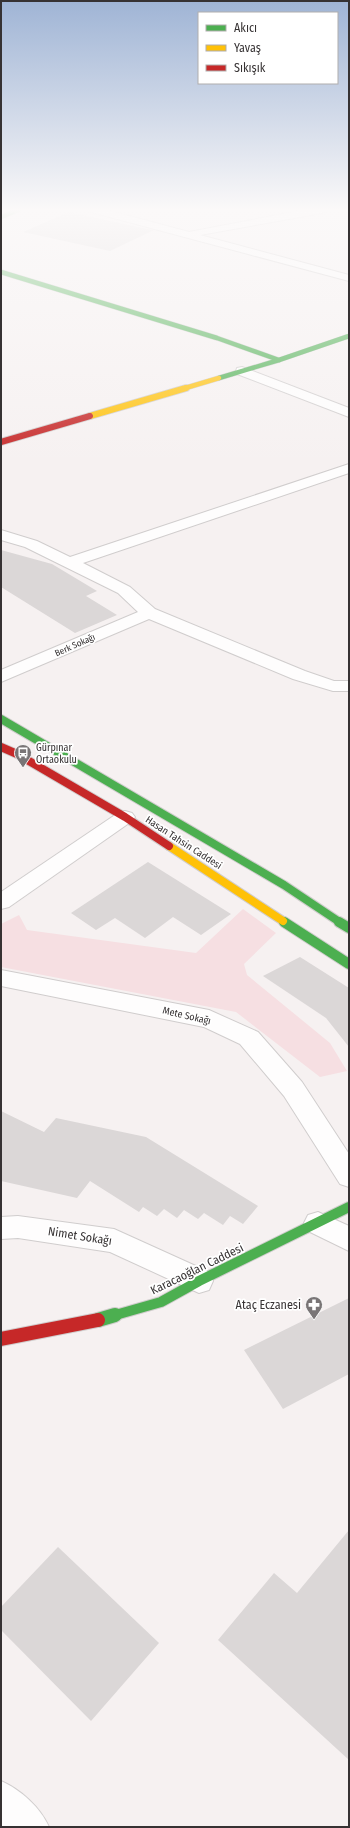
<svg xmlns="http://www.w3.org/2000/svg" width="350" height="1828" font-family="'Fira Sans Condensed',sans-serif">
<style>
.green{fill:#f6dfe2}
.building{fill:#dbd7d7}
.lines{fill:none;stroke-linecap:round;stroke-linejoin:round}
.street-casing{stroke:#d0cdcd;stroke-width:2}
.fast-far3-casing{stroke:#d0cdcd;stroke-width:5.5}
.fast-far2-casing{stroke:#d0cdcd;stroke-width:10}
.fast-far1-casing{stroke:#d0cdcd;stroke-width:12}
.fast-casing{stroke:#d0cdcd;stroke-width:16}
.slow-far2-casing{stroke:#d0cdcd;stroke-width:5.5}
.slow-far1-casing{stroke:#d0cdcd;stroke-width:8}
.slow-casing{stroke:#d0cdcd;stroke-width:10}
.jam-far2-casing{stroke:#d0cdcd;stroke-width:8}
.jam-far1-casing{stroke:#d0cdcd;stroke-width:10}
.jam-casing{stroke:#d0cdcd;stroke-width:16}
.street{fill:#fefdfd;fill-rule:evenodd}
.fast-far3{stroke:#4caf50;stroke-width:4.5}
.fast-far2{stroke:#4caf50;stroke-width:8}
.fast-far1{stroke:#4caf50;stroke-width:10}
.fast{stroke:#4caf50;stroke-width:14}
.slow-far2{stroke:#ffc107;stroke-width:4.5}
.slow-far1{stroke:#ffc107;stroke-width:6}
.slow{stroke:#ffc107;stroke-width:8}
.jam-far2{stroke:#c62828;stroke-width:6}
.jam-far1{stroke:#c62828;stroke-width:8}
.jam{stroke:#c62828;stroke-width:14}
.labels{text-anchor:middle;stroke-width:3.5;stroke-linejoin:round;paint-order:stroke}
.far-street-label{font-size:9px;fill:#363233;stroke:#fff}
.poi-label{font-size:10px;fill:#363233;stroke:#fff;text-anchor:start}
.street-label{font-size:10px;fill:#363233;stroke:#fff}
.near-street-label{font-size:12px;fill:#363233;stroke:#fff}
.near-poi-label{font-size:12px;fill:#363233;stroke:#fff;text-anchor:end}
</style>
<rect width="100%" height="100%" fill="#f6f1f1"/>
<!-- green -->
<polygon class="green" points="243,909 276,933 244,964 247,975 330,1043 347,1071 320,1077 236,1012 1,967 1,924 19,915 27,930 196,953"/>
<!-- building -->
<g class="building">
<polygon points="69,212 152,230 154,230 110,251 23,232"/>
<polygon points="1,550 52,564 97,591 86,596 117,615 75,633 1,587"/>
<polygon points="148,862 231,914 201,935 173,917 145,938 115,918 96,930 71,913"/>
<polygon points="300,957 349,988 349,1047 326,1018 263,976"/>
<polygon points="1,1111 44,1132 56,1118 146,1137 258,1206 243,1224 230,1216 223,1225 204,1213 198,1219 184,1210 177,1218 164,1209 157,1216 143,1207 139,1212 90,1181 77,1198 1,1181"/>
<polygon points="349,1298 349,1374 283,1409 244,1350"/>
<polygon points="349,1530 349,1760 218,1640 274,1573 297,1593"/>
<polygon points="58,1547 159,1643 91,1721 1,1630 1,1607"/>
</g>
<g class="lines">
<defs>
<g id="street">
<polygon points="90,210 107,210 189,232 304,210 327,210 322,213 200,235 349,275 349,281 91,212"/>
<polygon points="242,367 349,408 349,417 237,374 236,371 237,368"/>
<polygon points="349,464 349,473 83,563 130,587 155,609 305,671 334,681 349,681 349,691 333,691 293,679 149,619 1,682 1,670 138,612 118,593 25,547 1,540 1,530 37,541 70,557"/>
<polygon points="125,811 132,813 135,817 132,821 9,907 1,909 1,892 118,813"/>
<polygon points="1,970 209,1010 258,1032 302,1082 349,1154 349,1187 340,1184 284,1096 240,1044 204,1027 1,986"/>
<polygon points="318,1212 349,1226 349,1251 308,1231 304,1223 308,1215"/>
<polygon points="18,1216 114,1229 209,1272 213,1281 209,1290 199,1293 110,1252 18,1238 1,1239 1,1217"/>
<path d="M1,1781c20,9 39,26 48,46h-46l-2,-2z"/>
</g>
<g id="fast-far3">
<polyline points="1,217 18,210"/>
<polyline points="1,272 217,338 279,360"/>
<polyline points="219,378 279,360 349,336"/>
</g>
<g id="fast-far2">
<polyline points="1,719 284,885 341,923"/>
<polyline points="283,921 286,923"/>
</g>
<g id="fast-far1">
<polyline points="284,922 349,964"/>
<polyline points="339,922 349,928"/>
<polyline points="112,1316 161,1302 199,1281 349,1207"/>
</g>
<polyline id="fast" points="98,1320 115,1315"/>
<polyline id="slow-far2" points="182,389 219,378"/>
<polyline id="slow-far1" points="90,416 186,388"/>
<polyline id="slow" points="169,846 283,921"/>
<polyline id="jam-far2" points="1,442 90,416"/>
<polyline id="jam-far1" points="1,747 17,754 125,817 169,846"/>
<polyline id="jam" points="1,1339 98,1320"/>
</defs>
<!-- street casing -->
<use href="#street" class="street-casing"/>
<!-- fast-far3 casing -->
<use href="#fast-far3" class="fast-far3-casing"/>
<!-- fast-far2 casing -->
<use href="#fast-far2" class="fast-far2-casing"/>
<!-- fast-far1 casing -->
<use href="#fast-far1" class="fast-far1-casing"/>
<!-- fast casing -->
<use href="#fast" class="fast-casing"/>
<!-- slow-far2 casing -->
<use href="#slow-far2" class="slow-far2-casing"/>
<!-- slow-far1 casing -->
<use href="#slow-far1" class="slow-far1-casing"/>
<!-- slow casing -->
<use href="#slow" class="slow-casing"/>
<!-- jam-far2 casing -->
<use href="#jam-far2" class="jam-far2-casing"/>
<!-- jam-far1 casing -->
<use href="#jam-far1" class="jam-far1-casing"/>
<!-- jam casing -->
<use href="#jam" class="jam-casing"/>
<!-- street -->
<use href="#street" class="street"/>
<!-- fast-far3 -->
<use href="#fast-far3" class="fast-far3"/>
<!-- fast-far2 -->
<use href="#fast-far2" class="fast-far2"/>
<!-- fast-far1 -->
<use href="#fast-far1" class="fast-far1"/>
<!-- fast -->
<use href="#fast" class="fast"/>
<!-- slow-far2 -->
<use href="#slow-far2" class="slow-far2"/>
<!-- slow-far1 -->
<use href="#slow-far1" class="slow-far1"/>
<!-- slow -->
<use href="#slow" class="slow"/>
<!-- jam-far2 -->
<use href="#jam-far2" class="jam-far2"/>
<!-- jam-far1 -->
<use href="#jam-far1" class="jam-far1"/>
<!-- jam -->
<use href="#jam" class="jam"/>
</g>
<!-- sky -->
<linearGradient id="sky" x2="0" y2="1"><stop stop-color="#9fb4d5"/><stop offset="0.45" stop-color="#fbf9f9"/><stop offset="1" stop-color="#fbf9f9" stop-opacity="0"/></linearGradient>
<rect width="350" height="466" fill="url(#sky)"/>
<!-- icons -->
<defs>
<symbol id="bus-pin" viewBox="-11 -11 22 30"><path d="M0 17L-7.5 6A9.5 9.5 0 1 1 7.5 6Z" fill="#797576" stroke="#fff"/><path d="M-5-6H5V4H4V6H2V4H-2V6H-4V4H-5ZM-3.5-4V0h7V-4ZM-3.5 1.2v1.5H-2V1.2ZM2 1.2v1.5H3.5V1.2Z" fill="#fff"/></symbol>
<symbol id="pharmacy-pin" viewBox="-11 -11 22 30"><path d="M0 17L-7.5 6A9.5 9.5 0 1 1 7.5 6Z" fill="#797576" stroke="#fff"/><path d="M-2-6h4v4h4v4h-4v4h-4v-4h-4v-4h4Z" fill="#fff"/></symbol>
</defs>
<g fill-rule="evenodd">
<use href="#bus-pin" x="13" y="743" width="20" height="27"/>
<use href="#pharmacy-pin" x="304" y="1295" width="20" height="27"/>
</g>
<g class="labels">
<!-- far-street labels -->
<g class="far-street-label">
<text transform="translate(75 645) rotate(-24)" y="3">Berk Sokağı</text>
</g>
<!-- poi labels -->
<g class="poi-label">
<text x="36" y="751">Gürpınar<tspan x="36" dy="12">Ortaokulu</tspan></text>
</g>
<!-- street labels -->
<g class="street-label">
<text transform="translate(184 842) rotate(33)" y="4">Hasan Tahsin Caddesi</text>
<text transform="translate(187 1015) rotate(13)" y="4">Mete Sokağı</text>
</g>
<!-- near-street labels -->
<g class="near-street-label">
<text transform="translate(80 1236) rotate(9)" y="4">Nimet Sokağı</text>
<text transform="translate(197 1269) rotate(-26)" y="4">Karacaoğlan Caddesi</text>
</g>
<!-- near-poi labels -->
<g class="near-poi-label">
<text x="301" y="1309">Ataç Eczanesi</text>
</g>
</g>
<!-- border -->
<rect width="350" height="1828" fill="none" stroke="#363233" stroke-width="4"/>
<!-- legend -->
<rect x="198" y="12" width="140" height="72" fill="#ffffff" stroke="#afadad"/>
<rect x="206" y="25" width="20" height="6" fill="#4caf50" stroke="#afadad"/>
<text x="234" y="32" font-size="12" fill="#363233">Akıcı</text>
<rect x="206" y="45" width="20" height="6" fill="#ffc107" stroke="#afadad"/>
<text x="234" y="52" font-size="12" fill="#363233">Yavaş</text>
<rect x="206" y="65" width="20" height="6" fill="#c62828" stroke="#afadad"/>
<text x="234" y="72" font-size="12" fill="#363233">Sıkışık</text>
</svg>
